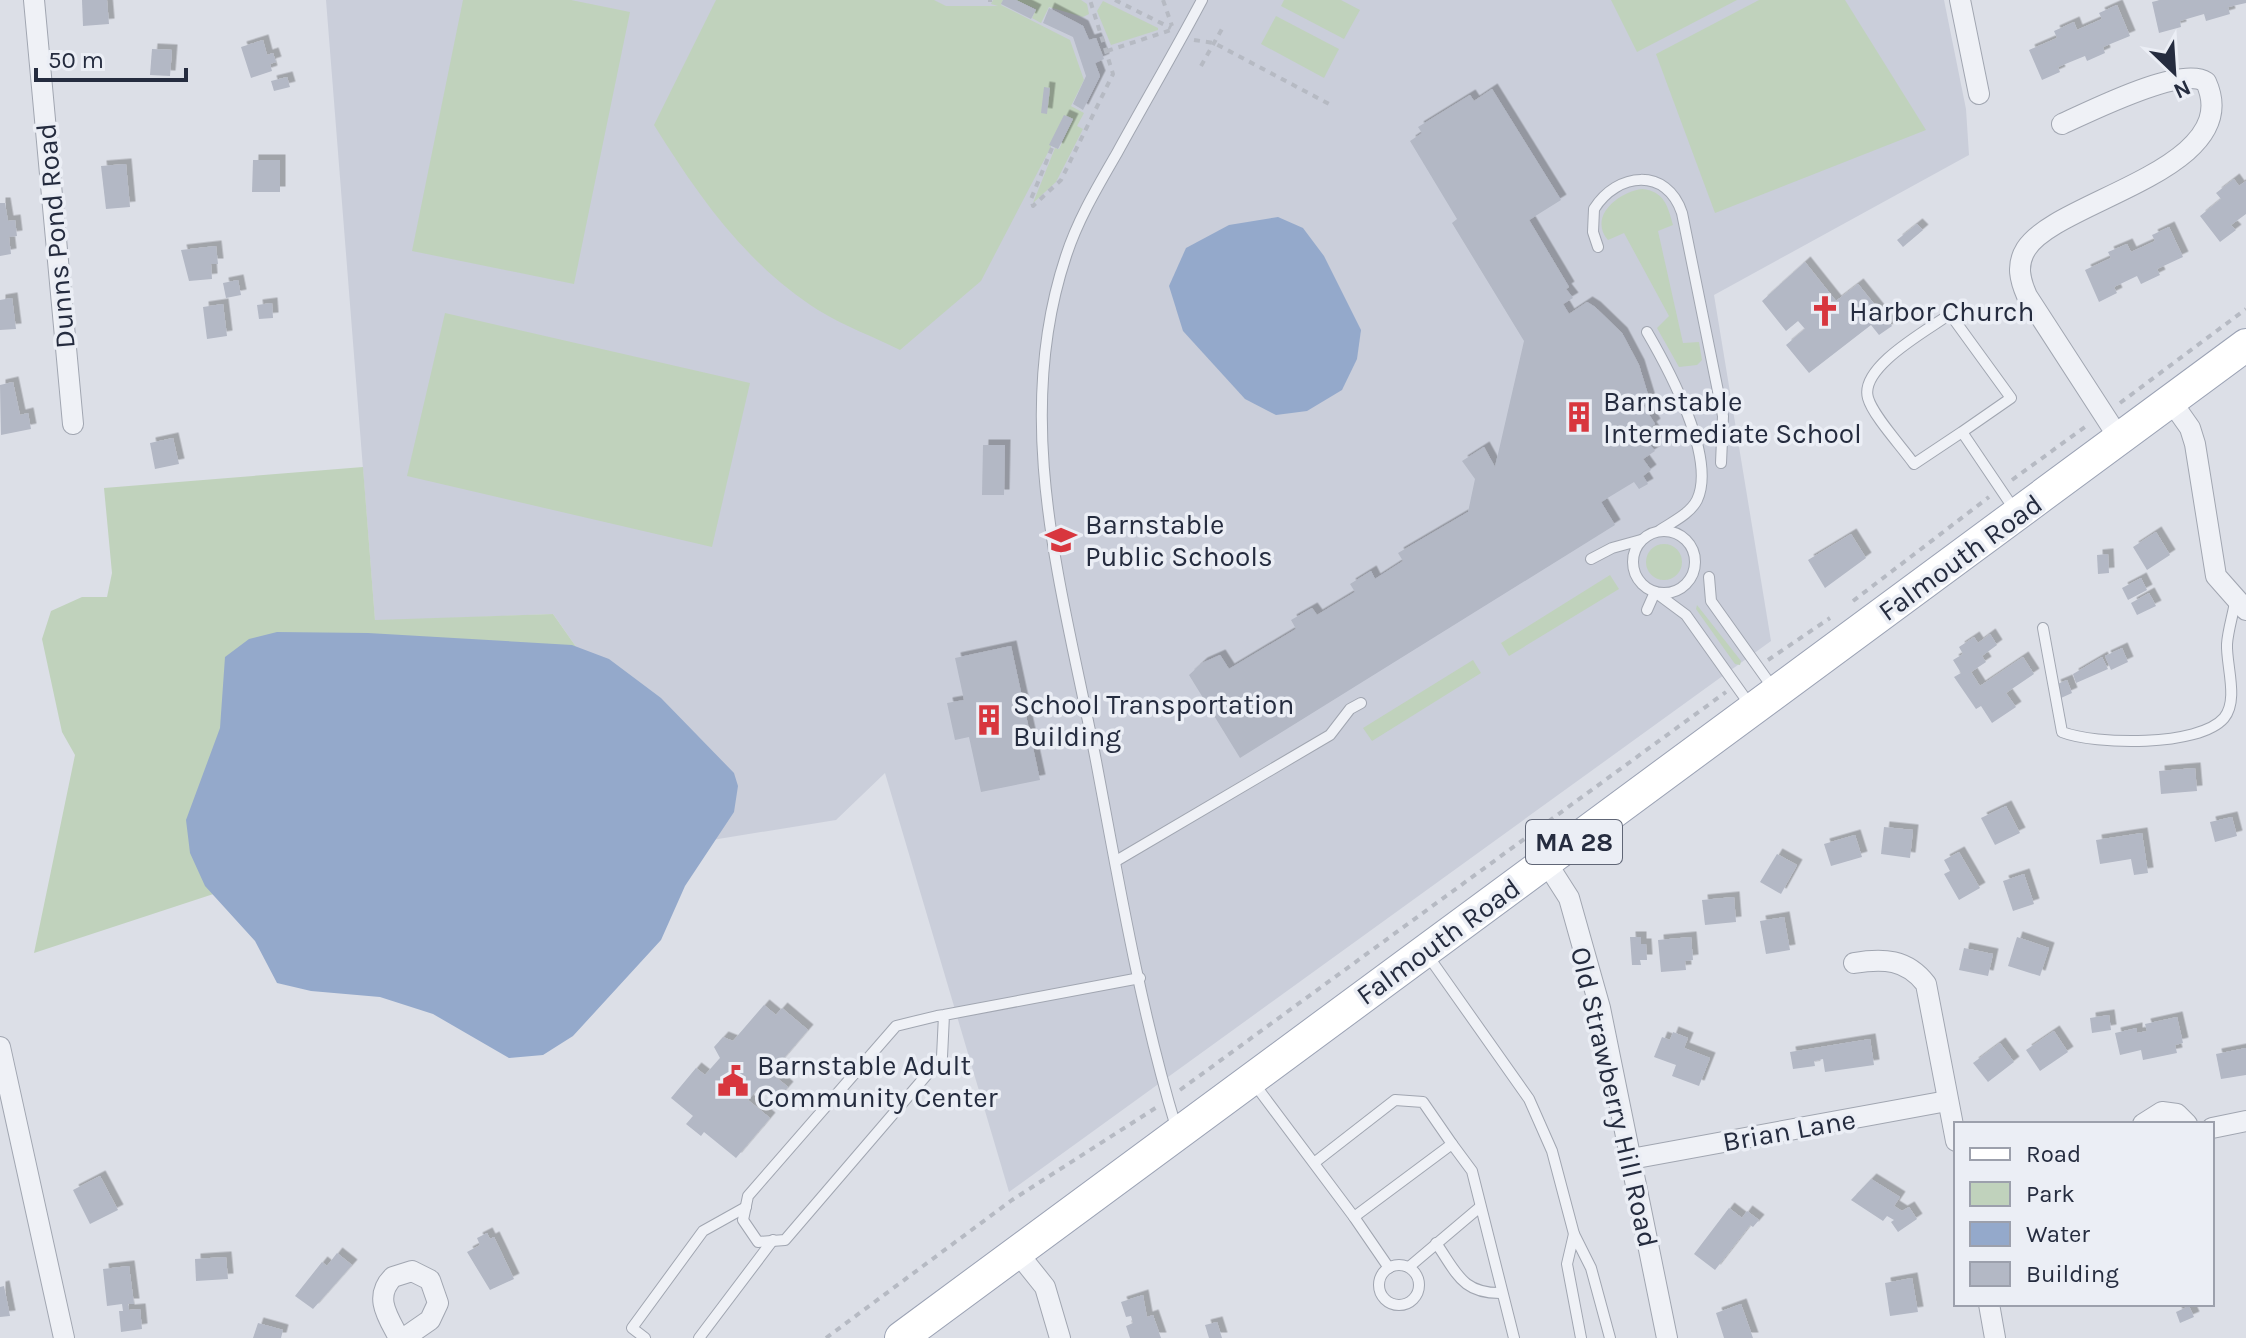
<svg xmlns="http://www.w3.org/2000/svg" width="2246" height="1338" font-family="Karla,sans-serif">
<style>
.built{fill:#caceda}
.green{fill:#c0d2bc}
.water{fill:#94a9cb}
.building{fill:#b3b8c5;filter:url(#shadow)}
.lines{fill:none;stroke-linecap:round;stroke-linejoin:round}
.service-casing{stroke:#a1a6b1;stroke-width:12}
.minor-casing{stroke:#a1a6b1;stroke-width:22}
.primary-casing{stroke:#9ba2b4;stroke-width:34}
.path{stroke:#b6bac3;stroke-width:4;stroke-dasharray:6 6;stroke-linecap:butt}
.service{stroke:#eff1f6;stroke-width:10}
.minor{stroke:#eff1f6;stroke-width:20}
.primary{stroke:#fff;stroke-width:32}
.labels{text-anchor:middle;stroke-width:7;stroke-linejoin:round;paint-order:stroke}
.shield{fill:#ebeef5;stroke:#606676;stroke-width:2}
.shield-label{font-size:26px;font-weight:bold;fill:#252c3f}
.street-label{font-size:28px;fill:#252c3f;stroke:#ebeef5}
.poi-label{font-size:28px;fill:#252c3f;stroke:#ebeef5;text-anchor:start}
</style>
<defs>
<filter id="shadow"><feDropShadow dx="5.5" dy="-5.5" stdDeviation="0" flood-color="#0004"/></filter>
</defs>
<rect width="100%" height="100%" fill="#dcdfe7"/>
<!-- built -->
<polygon class="built" points="326,0 1944,0 1966,109 1969,155 1714,295 1771,641 1009,1192 885,773 836,820 712,840 553,614 375,621"/>
<!-- green -->
<g class="green">
<polygon points="463,0 571,0 630,12 574,284 412,251"/>
<path d="M716,0h218l12,6h52l-7,-2 2,-4h10l-2,5 69,35 14,40 -13,26 13,7 -7,13 6,3 -27,53 -23,21 22,-55 4,1 14,-30 -6,-3 -86,165 -81,69c-26,-13 -56,-24 -82,-40 -73,-47 -119,-113 -164,-185z"/>
<polygon points="1016,0 1081,0 1087,4 1089,14 1083,17 1049,7 1041,23 1032,18 1036,9"/>
<polygon points="1284,0 1341,0 1360,10 1344,39 1281,6"/>
<polygon points="1611,0 1737,0 1637,52"/>
<polygon points="1759,0 1845,0 1926,130 1715,213 1656,54"/>
<polygon points="1103,1 1158,28 1158,30 1111,45 1097,11"/>
<polygon points="1276,16 1339,49 1324,78 1261,44"/>
<path d="M1642,189c22,2 26,17 31,36l-15,6 25,112 16,-1 3,18 -5,5 -18,2 -22,-39 12,-12 -45,-83 -16,7c-20,-23 10,-48 34,-51z"/>
<polygon points="445,313 750,383 712,547 407,476"/>
<polygon points="363,467 375,620 553,614 712,840 262,878 34,953 75,755 62,732 42,639 51,611 82,597 107,597 112,573 104,488"/>
<circle cx="1664" cy="562" r="18"/>
<polygon points="1610,575 1619,589 1509,656 1501,643"/>
<polygon points="1697,605 1741,661 1740,665 1735,664 1696,609"/>
<polygon points="1473,660 1481,673 1372,741 1363,728"/>
</g>
<!-- water -->
<g class="water">
<polygon points="1278,217 1303,228 1324,256 1361,330 1357,359 1342,390 1307,411 1276,415 1245,399 1183,331 1169,286 1186,248 1229,225"/>
<polygon points="277,632 368,633 572,645 609,659 661,698 734,773 738,786 734,812 685,886 661,940 573,1036 543,1055 509,1058 433,1014 380,997 311,991 277,983 255,941 205,886 190,853 186,820 220,728 225,657 249,639"/>
</g>
<!-- building -->
<g class="building">
<polygon points="82,0 107,0 109,24 83,26"/>
<polygon points="1003,0 1016,0 1036,10 1031,19 1001,4"/>
<polygon points="2160,0 2246,0 2246,3 2228,7 2230,14 2206,21 2204,14 2180,21 2181,27 2159,33 2152,2"/>
<polygon points="2117,5 2130,36 2103,47 2105,53 2087,61 2085,56 2058,67 2060,72 2042,80 2029,50 2057,38 2054,31 2074,22 2077,30 2102,19 2099,13"/>
<polygon points="1049,8 1083,26 1089,40 1096,38 1104,59 1095,63 1100,76 1083,110 1073,104 1086,76 1073,37 1043,23"/>
<polygon points="263,40 267,55 273,53 276,62 270,64 272,71 251,78 241,47"/>
<polygon points="152,49 172,50 170,76 150,75"/>
<polygon points="287,77 290,87 274,91 271,81"/>
<polygon points="1044,87 1050,88 1047,114 1041,113"/>
<polygon points="1492,89 1561,200 1529,220 1569,287 1566,289 1573,298 1563,304 1569,314 1587,302 1595,307 1622,333 1639,365 1650,401 1643,405 1655,424 1651,427 1657,436 1648,442 1655,451 1643,459 1651,470 1643,476 1648,484 1639,489 1634,482 1601,502 1615,525 1240,758 1189,675 1202,663 1220,655 1229,669 1296,629 1291,620 1312,608 1317,615 1355,592 1350,584 1371,571 1375,579 1403,561 1398,553 1468,512 1475,479 1462,461 1484,447 1495,467 1524,341 1452,223 1457,219 1410,141 1422,133 1418,127 1470,95 1474,101"/>
<polygon points="1064,115 1073,119 1058,149 1049,145"/>
<polygon points="253,160 280,160 280,192 252,192"/>
<polygon points="126,164 130,207 106,209 101,166"/>
<polygon points="2234,179 2239,186 2246,181 2246,214 2231,225 2236,230 2220,242 2200,216 2221,199 2216,193"/>
<polygon points="0,203 5,203 8,221 15,220 17,236 9,237 11,254 0,256"/>
<polygon points="1917,224 1923,230 1903,247 1897,240"/>
<polygon points="2169,227 2183,257 2157,269 2160,275 2141,284 2137,276 2114,287 2117,293 2099,302 2085,270 2111,258 2108,252 2127,244 2131,252 2155,241 2152,235"/>
<polygon points="216,246 218,264 211,264 212,279 189,281 181,250"/>
<polygon points="1805,262 1836,301 1858,284 1892,326 1879,335 1871,325 1809,373 1786,345 1805,329 1798,321 1786,331 1762,301"/>
<polygon points="238,280 241,295 226,298 223,283"/>
<polygon points="12,298 16,329 0,330 0,300"/>
<polygon points="272,303 273,318 259,319 257,305"/>
<polygon points="223,304 227,336 207,339 203,307"/>
<polygon points="13,382 20,415 28,413 31,429 1,435 0,385"/>
<polygon points="173,438 179,464 155,469 150,443"/>
<polygon points="983,445 1005,445 1004,495 982,495"/>
<polygon points="2156,532 2170,555 2147,570 2133,547"/>
<polygon points="1851,534 1866,558 1825,588 1808,560"/>
<polygon points="2108,554 2109,573 2098,574 2097,555"/>
<polygon points="2141,578 2147,590 2128,600 2122,588"/>
<polygon points="2149,593 2156,606 2137,615 2131,603"/>
<polygon points="1990,634 1997,645 1982,656 1986,662 1971,672 1980,686 2023,657 2034,674 2006,693 2016,707 1992,723 1981,706 1976,709 1954,677 1961,673 1953,660 1963,654 1959,647 1974,637 1978,643"/>
<polygon points="1011,646 1040,780 981,792 969,737 955,740 947,703 964,700 955,658"/>
<polygon points="2122,648 2128,662 2111,670 2105,656"/>
<polygon points="2102,657 2108,669 2076,683 2073,674"/>
<polygon points="2067,680 2072,693 2061,698 2055,685"/>
<polygon points="2195,768 2197,791 2161,794 2159,771"/>
<polygon points="2006,806 2020,833 1995,845 1981,818"/>
<polygon points="2232,817 2237,836 2215,842 2210,822"/>
<polygon points="1884,827 1913,830 1910,858 1881,854"/>
<polygon points="2142,833 2148,873 2134,875 2131,859 2100,864 2096,840"/>
<polygon points="1855,835 1862,857 1831,866 1824,844"/>
<polygon points="1959,852 1980,888 1959,900 1944,874 1950,871 1944,860"/>
<polygon points="1777,854 1797,865 1781,894 1760,882"/>
<polygon points="2024,874 2034,904 2013,911 2003,881"/>
<polygon points="1734,897 1736,922 1705,925 1702,900"/>
<polygon points="1784,917 1790,950 1766,954 1760,921"/>
<polygon points="1630,937 1641,937 1641,944 1646,944 1647,960 1640,960 1641,965 1632,965"/>
<polygon points="1691,937 1693,960 1685,961 1686,970 1661,972 1658,940"/>
<polygon points="2017,937 2049,948 2040,976 2008,966"/>
<polygon points="1964,948 1993,954 1988,976 1959,970"/>
<polygon points="764,1005 776,1015 782,1008 808,1030 771,1073 788,1087 776,1101 759,1087 748,1100 770,1118 736,1158 704,1132 701,1136 686,1124 693,1116 671,1098 696,1068 705,1075 720,1058 714,1047 723,1037 733,1041"/>
<polygon points="2109,1015 2111,1030 2092,1033 2090,1018"/>
<polygon points="2177,1017 2183,1043 2175,1045 2177,1053 2143,1060 2141,1050 2120,1055 2115,1033 2137,1028 2137,1033 2147,1031 2145,1024"/>
<polygon points="2054,1031 2068,1052 2040,1071 2026,1050"/>
<polygon points="1673,1032 1688,1038 1684,1048 1710,1058 1699,1086 1672,1076 1676,1065 1654,1057 1662,1037 1670,1040"/>
<polygon points="1870,1039 1874,1065 1825,1072 1823,1059 1814,1061 1815,1066 1793,1069 1790,1052"/>
<polygon points="2000,1043 2014,1062 1988,1082 1973,1063"/>
<polygon points="2246,1048 2246,1075 2221,1079 2216,1054"/>
<polygon points="100,1176 118,1210 90,1224 73,1190"/>
<polygon points="1871,1179 1900,1197 1894,1206 1902,1211 1909,1207 1917,1219 1898,1232 1891,1222 1894,1220 1887,1216 1883,1221 1851,1200"/>
<polygon points="1729,1208 1742,1218 1747,1211 1759,1220 1753,1227 1750,1225 1715,1270 1694,1254"/>
<polygon points="487,1233 490,1239 494,1237 514,1279 490,1290 467,1252 480,1245 477,1238"/>
<polygon points="337,1253 352,1265 313,1309 295,1296 322,1262 327,1266"/>
<polygon points="226,1257 228,1279 196,1281 195,1259"/>
<polygon points="129,1266 134,1304 128,1304 129,1310 140,1309 142,1329 121,1332 119,1311 123,1311 122,1304 107,1306 103,1269"/>
<polygon points="1912,1278 1918,1312 1890,1316 1885,1283"/>
<polygon points="4,1286 10,1316 0,1317 0,1287"/>
<polygon points="1143,1295 1147,1317 1153,1315 1161,1338 1130,1338 1126,1326 1133,1323 1131,1316 1126,1317 1121,1302"/>
<polygon points="1741,1304 1753,1338 1724,1338 1716,1313"/>
<polygon points="2189,1306 2194,1317 2180,1323 2176,1312"/>
<polygon points="1217,1322 1222,1338 1209,1338 1205,1325"/>
<polygon points="258,1323 283,1330 281,1338 253,1338"/>
</g>
<g class="lines">
<defs>
<g id="service">
<path d="M1598,247l-5,-15 1,-23c23,-37 73,-42 88,4l41,203 -2,47"/>
<path d="M1647,332c21,36 70,126 50,168 -7,14 -25,22 -38,31"/>
<path d="M1962,432l49,-34 -61,-84c-22,16 -91,53 -82,84 5,18 35,50 46,66l48,-32 52,77"/>
<circle cx="1664" cy="562" r="31"/>
<polyline points="1591,559 1612,548 1641,540"/>
<polyline points="1709,577 1711,601 1773,688"/>
<polyline points="1647,610 1655,592 1686,615 1750,705"/>
<path d="M2043,628l19,104c33,13 137,15 162,-14 15,-18 2,-53 3,-74 1,-14 6,-29 8,-42"/>
<polyline points="1116,861 1330,735 1350,709 1361,703"/>
<polyline points="1426,953 1529,1099 1552,1151 1574,1234"/>
<polyline points="944,1015 942,1057 785,1240 758,1242 743,1220 748,1196 896,1026 937,1016 944,1015 1140,978"/>
<polyline points="1253,1082 1354,1217 1452,1144 1423,1102 1395,1100 1314,1163"/>
<path d="M1176,1127c-36,-119 -57,-244 -80,-366 -32,-167 -86,-337 -30,-505 12,-37 32,-70 51,-103 28,-51 58,-102 85,-153"/>
<polyline points="1452,1144 1472,1171 1514,1338"/>
<polyline points="1354,1217 1389,1268"/>
<path d="M1436,1243c21,30 26,51 66,50"/>
<circle cx="1399" cy="1285" r="20"/>
<polyline points="1409,1267 1480,1207"/>
<polyline points="645,1338 632,1328 703,1231 746,1207"/>
<polyline points="699,1338 773,1240"/>
<polyline points="1581,1338 1567,1264 1574,1234 1591,1268 1610,1338"/>
</g>
<g id="minor">
<polyline points="34,0 73,424"/>
<polyline points="1960,0 1979,94"/>
<path d="M2062,124c27,-12 119,-59 144,-42 40,88 -150,118 -180,167 -10,16 -6,31 1,47l92,142"/>
<polyline points="2171,401 2190,428 2195,444 2216,576 2246,610"/>
<polyline points="1546,862 1569,898 1600,1008 1667,1338"/>
<path d="M1854,963c29,-5 53,-4 72,21l30,157"/>
<polyline points="0,1047 64,1338"/>
<polyline points="2143,1124 2162,1112 2177,1114 2187,1124"/>
<polyline points="2212,1128 2246,1121"/>
<polyline points="1631,1159 1947,1101"/>
<polyline points="1017,1252 1045,1287 1060,1338"/>
<polyline points="1989,1304 1995,1338"/>
<path d="M399,1338c-11,-21 -26,-41 -6,-61l19,-6 18,9 8,23 -8,17 -26,18"/>
</g>
<polyline id="primary" points="901,1338 2246,345"/>
</defs>
<!-- service casing -->
<use href="#service" class="service-casing"/>
<!-- minor casing -->
<use href="#minor" class="minor-casing"/>
<!-- primary casing -->
<use href="#primary" class="primary-casing"/>
<!-- path -->
<g class="path">
<polyline points="1115,0 1171,28"/>
<polyline points="1163,0 1172,26"/>
<polyline points="990,2 990,0"/>
<polyline points="1194,40 1214,43 1331,105"/>
<polyline points="1107,51 1171,30"/>
<polyline points="1201,66 1223,27"/>
<polyline points="1052,148 1031,199 1033,206 1061,180 1113,74 1090,0"/>
<polyline points="2120,403 2246,309"/>
<polyline points="2012,480 2089,424"/>
<polyline points="1853,601 1989,497"/>
<polyline points="1768,660 1830,618"/>
<polyline points="1180,1090 1726,692"/>
<polyline points="826,1338 1012,1200 1157,1107"/>
</g>
<!-- service -->
<use href="#service" class="service"/>
<!-- minor -->
<use href="#minor" class="minor"/>
<!-- primary -->
<use href="#primary" class="primary"/>
</g>
<!-- icons -->
<defs>
<symbol id="church-bare" viewBox="-9 -9 18 18"><path d="M-1.2-6h2.4v3.5h3.3v2.4h-3.3V6h-2.4V-.1h-3.3v-2.4h3.3Z" fill="#d8363e" stroke="#ebeef5" stroke-width="2.5" paint-order="stroke"/></symbol>
<symbol id="building-bare" viewBox="-9 -9 18 18"><path d="M-4-6H4V6H1V3H-1V6H-4ZM-2.5-4.3h1.7v1.8h-1.7ZM.8-4.3h1.7v1.8H.8ZM-2.5-1h1.7V.8h-1.7ZM.8-1h1.7V.8H.8Z" fill="#d8363e" stroke="#ebeef5" stroke-width="2.5" paint-order="stroke"/></symbol>
<symbol id="school-bare" viewBox="-9 -9 18 18"><path d="M0-5L7-2L0 1L-7-2ZM-4 1L0 2.5L4 1V4Q0 6-4 4Z" fill="#d8363e" stroke="#ebeef5" stroke-width="2.5" paint-order="stroke"/></symbol>
<symbol id="civic-bare" viewBox="-9 -9 18 18"><path d="M-.6-6.5H3V-4.5H.6V-3L4-1V1h2V6H-6V1h2V-1L-.6-3ZM-1.2 2.5V6h2.4V2.5Z" fill="#d8363e" stroke="#ebeef5" stroke-width="2.5" paint-order="stroke"/></symbol>
</defs>
<g fill-rule="evenodd">
<use href="#church-bare" x="1803" y="289" width="44" height="44"/>
<use href="#building-bare" x="1557" y="395" width="44" height="44"/>
<use href="#school-bare" x="1039" y="518" width="44" height="44"/>
<use href="#building-bare" x="967" y="698" width="44" height="44"/>
<use href="#civic-bare" x="711" y="1059" width="44" height="44"/>
</g>
<g class="labels">
<!-- shield labels -->
<rect class="shield" x="1526" y="820" width="96" height="44" rx="6"/>
<g class="shield-label">
<text x="1574" y="851">MA 28</text>
</g>
<!-- street labels -->
<g class="street-label">
<text transform="translate(55 236) rotate(-95)" y="10">Dunns Pond Road</text>
<text transform="translate(1960 557) rotate(-36)" y="10">Falmouth Road</text>
<text transform="translate(1438 941) rotate(-36)" y="10">Falmouth Road</text>
<text transform="translate(1615 1097) rotate(77)" y="10">Old Strawberry Hill Road</text>
<text transform="translate(1789 1130) rotate(-10)" y="10">Brian Lane</text>
</g>
<!-- poi labels -->
<g class="poi-label">
<text x="1849" y="321">Harbor Church</text>
<text x="1603" y="411">Barnstable<tspan x="1603" dy="32">Intermediate School</tspan></text>
<text x="1085" y="534">Barnstable<tspan x="1085" dy="32">Public Schools</tspan></text>
<text x="1013" y="714">School Transportation<tspan x="1013" dy="32">Building</tspan></text>
<text x="757" y="1075">Barnstable Adult<tspan x="757" dy="32">Community Center</tspan></text>
</g>
</g>
<!-- legend -->
<rect x="1954" y="1122" width="260" height="184" fill="#ebeef5" stroke="#9ca0ac" stroke-width="2"/>
<rect x="1970" y="1148" width="40" height="12" fill="#ffffff" stroke="#9ca0ac" stroke-width="2"/>
<text x="2026" y="1162" font-size="24" fill="#252c3f">Road</text>
<rect x="1970" y="1182" width="40" height="24" fill="#c0d2bc" stroke="#9ca0ac" stroke-width="2"/>
<text x="2026" y="1202" font-size="24" fill="#252c3f">Park</text>
<rect x="1970" y="1222" width="40" height="24" fill="#94a9cb" stroke="#9ca0ac" stroke-width="2"/>
<text x="2026" y="1242" font-size="24" fill="#252c3f">Water</text>
<rect x="1970" y="1262" width="40" height="24" fill="#b3b8c5" stroke="#9ca0ac" stroke-width="2"/>
<text x="2026" y="1282" font-size="24" fill="#252c3f">Building</text>
<!-- north arrow -->
<g transform="translate(2174 72) rotate(155)" stroke="#ebeef5" stroke-width="6" paint-order="stroke">
<path d="M0-6L14 30L0 20L-14 30Z" fill="#252c3f"/>
<text y="-12" font-size="22" font-weight="bold" text-anchor="middle" fill="#252c3f">N</text>
</g>
<!-- scale -->
<path d="M36 68v12h150v-12" fill="none" stroke="#252c3f" stroke-width="4"/>
<text x="48" y="68" font-size="24" fill="#252c3f" stroke="#ebeef5" stroke-width="6" paint-order="stroke">50 m</text>
</svg>
